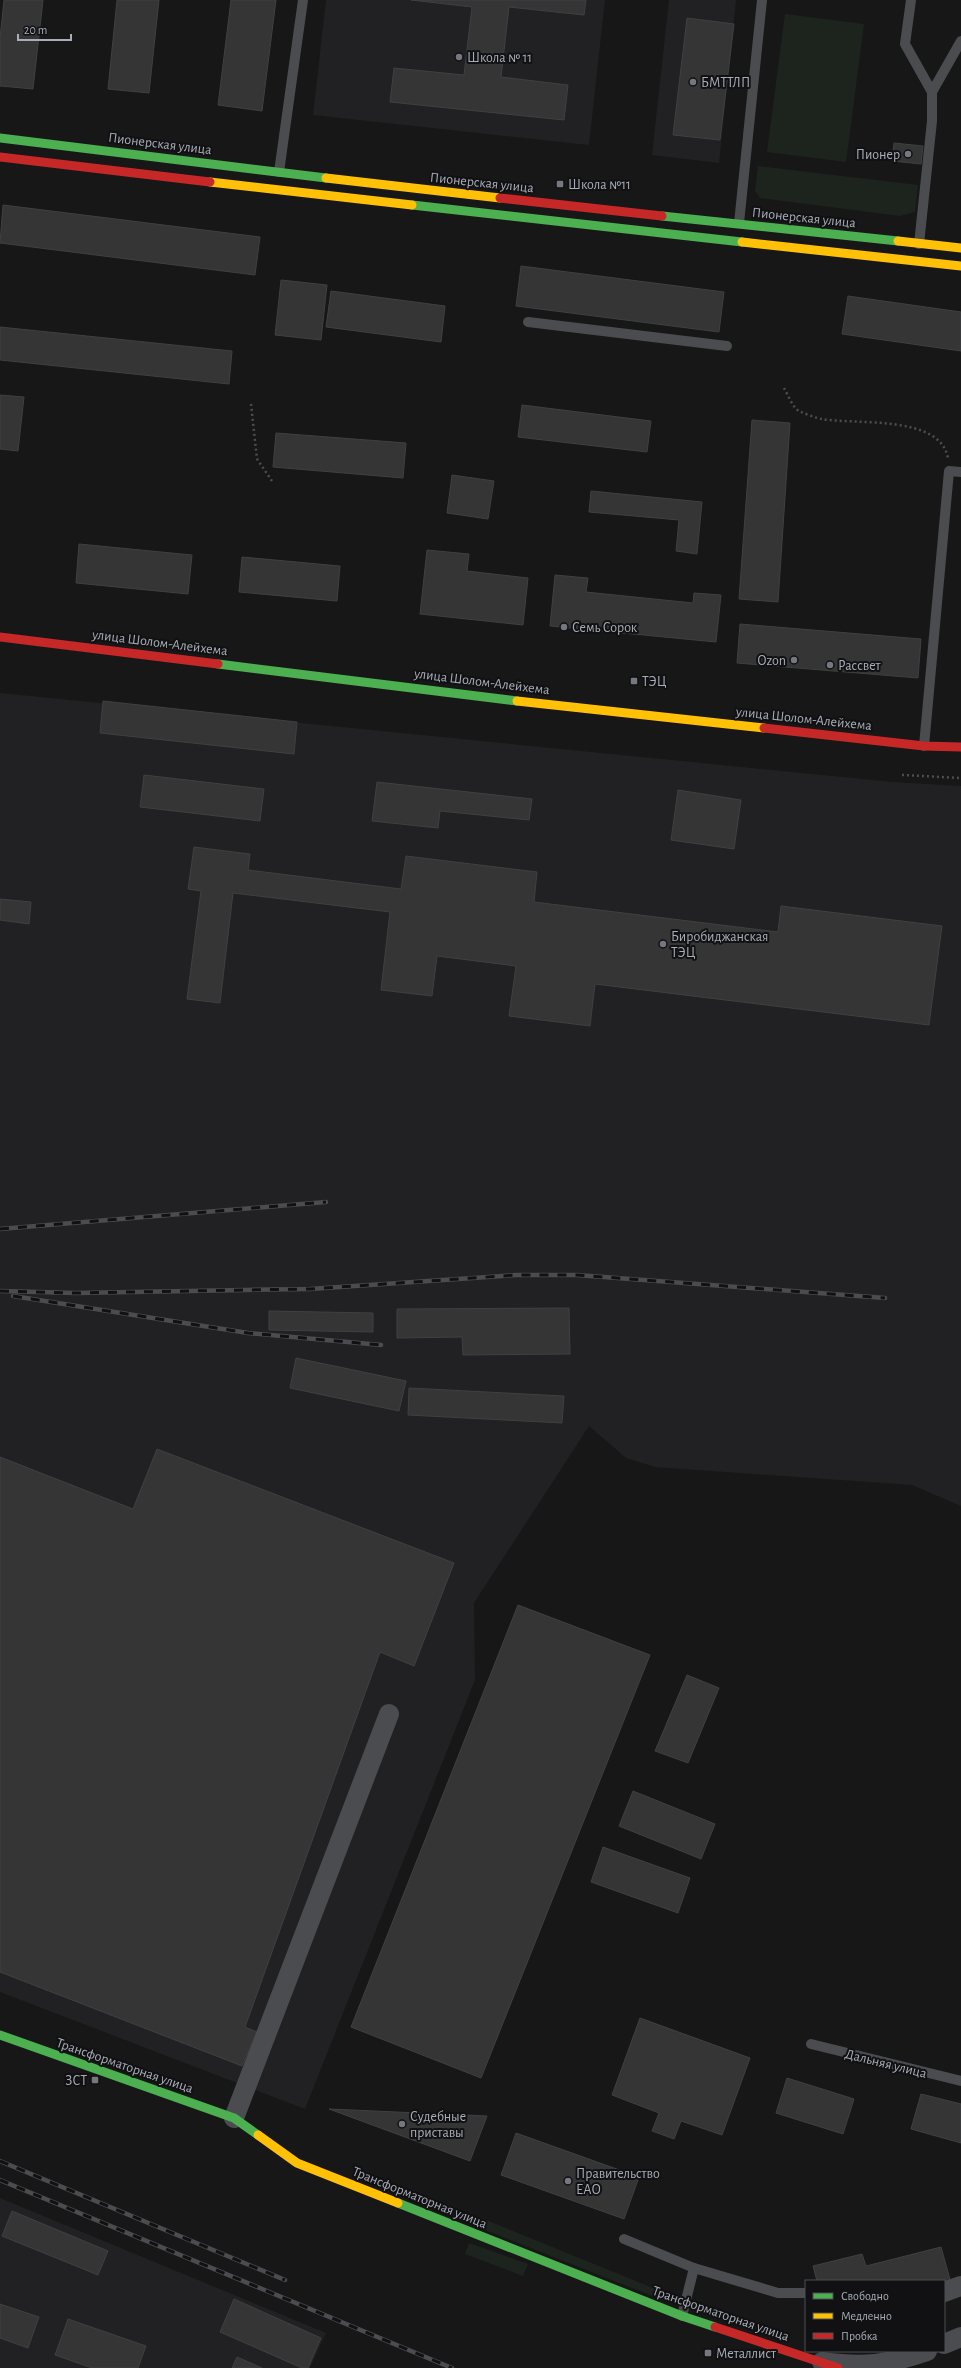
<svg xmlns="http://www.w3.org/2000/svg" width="961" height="2368" font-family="'Alegreya Sans',sans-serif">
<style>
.built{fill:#212123}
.green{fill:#1d241e}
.building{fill:#353536;stroke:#3f4043}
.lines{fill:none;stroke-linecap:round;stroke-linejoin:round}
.path{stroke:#4d4e52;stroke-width:2.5;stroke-dasharray:2 3;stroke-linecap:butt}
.lane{stroke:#4b4c50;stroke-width:10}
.street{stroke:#4b4c50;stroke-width:20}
.fast{stroke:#4caf50;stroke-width:9}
.slow{stroke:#ffc107;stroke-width:9}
.jam{stroke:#c62828;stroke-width:9}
.rail-casing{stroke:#4b4c4f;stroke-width:4.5}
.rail{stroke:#111113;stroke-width:3;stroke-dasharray:9;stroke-linecap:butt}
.poi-dot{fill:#757880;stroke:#111113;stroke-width:1.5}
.labels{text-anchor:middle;stroke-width:4;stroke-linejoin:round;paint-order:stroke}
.poi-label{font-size:14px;fill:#a8adb8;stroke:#111113;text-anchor:start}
.street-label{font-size:14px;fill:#a8adb8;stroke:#111113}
</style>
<rect width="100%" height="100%" fill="#171717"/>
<!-- built -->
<g class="built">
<polygon points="326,0 605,0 589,145 313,115"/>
<polygon points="669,0 736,0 719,163 652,155"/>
<polygon points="0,693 893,782 961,786 961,1506 912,1485 655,1467 626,1458 589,1426 474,1603 475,1680 305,2109 0,1992"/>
<polygon points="0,2198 326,2333 310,2368 0,2368"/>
</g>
<!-- green -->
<g class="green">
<polygon points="785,14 864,24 846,162 767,152"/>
<polygon points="758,166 918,185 915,212 900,216 760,198 755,191"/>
<polygon points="481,2218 670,2295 665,2301 485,2230"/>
<polygon points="469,2243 528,2264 523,2276 465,2254"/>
</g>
<!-- building -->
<g class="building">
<polygon points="4,0 43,0 33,89 0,86 0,38"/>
<polygon points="117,0 159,0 149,93 108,89"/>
<polygon points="231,0 276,0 262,111 218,105"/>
<polygon points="411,0 586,0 584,15 509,7 501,77 568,85 564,120 390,102 394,68 464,75 472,7"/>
<polygon points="687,18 734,24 720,140 673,135"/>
<polygon points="894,143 923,146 921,164 892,161"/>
<polygon points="3,205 260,237 255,275 0,243"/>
<polygon points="521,266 724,292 719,332 516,306"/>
<polygon points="281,280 327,285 321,340 275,335"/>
<polygon points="331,291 445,306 441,342 326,327"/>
<polygon points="848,296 961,312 961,351 842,334"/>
<polygon points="0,327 232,351 229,384 0,360"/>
<polygon points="0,395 24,397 18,451 0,449"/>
<polygon points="522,405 651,421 647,452 518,437"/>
<polygon points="752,420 790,423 778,602 739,599"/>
<polygon points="276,433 406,443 403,478 273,467"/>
<polygon points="452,475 494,481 488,519 447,513"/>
<polygon points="591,491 702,502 697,554 676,551 679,520 589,512"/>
<polygon points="79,544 192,555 188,594 76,583"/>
<polygon points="427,550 469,554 467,571 528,578 523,625 420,614"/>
<polygon points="242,557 340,566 337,601 239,592"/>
<polygon points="555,575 588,578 586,592 693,603 694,593 721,595 716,642 550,626"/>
<polygon points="740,624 921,639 918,678 737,663"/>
<polygon points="103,701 297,722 294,754 100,733"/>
<polygon points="144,775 264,789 260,821 140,807"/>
<polygon points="377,782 532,799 529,820 440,811 438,828 372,821"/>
<polygon points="678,790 741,800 734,849 671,840"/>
<polygon points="194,847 250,854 248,870 401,889 406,856 537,872 534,902 778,932 781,906 942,926 929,1025 595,984 590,1026 509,1016 516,966 437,956 432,996 381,990 390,912 233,893 220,1003 187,999 201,891 188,889"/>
<polygon points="0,899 31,902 29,924 0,920"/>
<polygon points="569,1308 570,1354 463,1355 462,1337 397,1338 397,1309"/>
<polygon points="269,1311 373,1313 373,1332 269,1330"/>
<polygon points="296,1358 406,1381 399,1411 290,1388"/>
<polygon points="409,1388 564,1396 562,1423 408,1415"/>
<polygon points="157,1449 454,1563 414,1666 380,1652 245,2027 257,2032 242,2066 0,1972 0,1457 133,1509"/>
<polygon points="518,1605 650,1655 481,2078 351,2027"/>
<polygon points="687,1675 719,1688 688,1763 655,1751"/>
<polygon points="633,1791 715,1824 701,1859 619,1826"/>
<polygon points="603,1847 690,1878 678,1913 591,1882"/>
<polygon points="640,2018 750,2058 722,2135 681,2121 674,2139 652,2131 659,2113 612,2095"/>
<polygon points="787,2078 854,2099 843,2134 776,2113"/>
<polygon points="921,2094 961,2104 961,2143 911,2129"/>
<polygon points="329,2109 487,2116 470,2161"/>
<polygon points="516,2133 639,2177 624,2219 501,2175"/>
<polygon points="12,2211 108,2251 98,2275 2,2236"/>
<polygon points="941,2247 951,2283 944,2285 944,2281 817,2281 813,2266 862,2254 866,2266"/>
<polygon points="234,2299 321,2338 308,2368 302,2368 220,2332"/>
<polygon points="0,2304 39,2317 28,2348 0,2338"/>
<polygon points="68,2319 146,2346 138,2368 92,2368 55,2355"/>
<polygon points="237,2357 262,2368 232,2368"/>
</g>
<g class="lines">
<!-- path -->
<g class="path">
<path d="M784,388c4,7 9,20 15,23 7,3 16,7 23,8 32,6 120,-5 126,40"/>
<polyline points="251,404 257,459 272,481"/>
<polyline points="902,775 961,778"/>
</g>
<!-- lane -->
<g class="lane">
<polyline points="911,0 905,44 932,92 932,121 919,244"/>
<polyline points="932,92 961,41"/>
<polyline points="279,172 303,0"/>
<polyline points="739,223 762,0"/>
<polyline points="528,322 727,346"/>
<polyline points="924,746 949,471 961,472"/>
<polyline points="811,2044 961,2081"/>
<polyline points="624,2239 694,2268 682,2316"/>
<polyline points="694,2268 778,2293 804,2293"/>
</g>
<!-- street -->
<g class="street">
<polyline points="234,2118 389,1714"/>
<polyline points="944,2292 961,2286"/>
<polyline points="944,2344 961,2337"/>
<path d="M822,2362c43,6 64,3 105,-11"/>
</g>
<!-- fast -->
<g class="fast">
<polyline points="0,138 326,178"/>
<polyline points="412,205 742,242"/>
<polyline points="662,216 898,241"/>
<polyline points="218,664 517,701"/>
<polyline points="0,2035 234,2118 258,2135"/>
<polyline points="398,2203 682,2316 715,2327"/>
</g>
<!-- slow -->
<g class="slow">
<polyline points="326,178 500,198"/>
<polyline points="210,182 412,205"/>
<polyline points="898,241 961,248"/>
<polyline points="742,242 961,266"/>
<polyline points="517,701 764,728"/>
<polyline points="258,2135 297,2163 398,2203"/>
</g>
<!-- jam -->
<g class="jam">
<polyline points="0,157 210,182"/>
<polyline points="500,198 662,216"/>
<polyline points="0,637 218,664"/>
<polyline points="764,728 924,746 961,747"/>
<polyline points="715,2327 838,2368"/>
</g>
<defs>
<g id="rail">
<polyline points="0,1229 326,1202"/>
<polyline points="0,1291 76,1293 245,1290 310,1289 517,1275 577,1275 885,1298"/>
<polyline points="13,1296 248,1333 381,1345"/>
<polyline points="0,2161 285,2280"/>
<polyline points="0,2180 452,2368"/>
</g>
</defs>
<!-- rail casing -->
<use href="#rail" class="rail-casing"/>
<!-- rail -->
<use href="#rail" class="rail"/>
</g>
<!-- markers -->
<g class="poi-dot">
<circle cx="459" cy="57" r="4"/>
<circle cx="693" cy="82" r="4"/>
<circle cx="908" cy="154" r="4"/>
<rect x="556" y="180" width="8" height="8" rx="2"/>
<circle cx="564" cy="627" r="4"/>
<circle cx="794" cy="660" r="4"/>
<circle cx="830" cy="665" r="4"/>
<rect x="630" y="677" width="8" height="8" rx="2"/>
<circle cx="663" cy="944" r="4"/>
<rect x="91" y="2076" width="8" height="8" rx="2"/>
<circle cx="402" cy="2124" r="4"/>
<circle cx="568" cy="2181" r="4"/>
<rect x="704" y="2349" width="8" height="8" rx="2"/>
</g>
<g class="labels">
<!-- poi labels -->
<g class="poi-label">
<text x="467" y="62">Школа № 11</text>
<text x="701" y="87">БМТТЛП</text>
<text x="900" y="159" text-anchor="end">Пионер</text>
<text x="568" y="189">Школа №11</text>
<text x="572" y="632">Семь Сорок</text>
<text x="786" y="665" text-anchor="end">Ozon</text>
<text x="838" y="670">Рассвет</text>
<text x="642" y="686">ТЭЦ</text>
<text x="671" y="941">Биробиджанская<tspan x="671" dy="16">ТЭЦ</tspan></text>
<text x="87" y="2085" text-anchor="end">ЗСТ</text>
<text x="410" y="2121">Судебные<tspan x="410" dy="16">приставы</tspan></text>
<text x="576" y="2178">Правительство<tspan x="576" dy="16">ЕАО</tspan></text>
<text x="716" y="2358">Металлист</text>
</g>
<!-- street labels -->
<g class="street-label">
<text transform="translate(160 143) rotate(7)" y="5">Пионерская улица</text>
<text transform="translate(482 182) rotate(6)" y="5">Пионерская улица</text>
<text transform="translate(804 217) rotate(6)" y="5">Пионерская улица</text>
<text transform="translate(160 642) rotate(7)" y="5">улица Шолом-Алейхема</text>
<text transform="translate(482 681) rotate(7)" y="5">улица Шолом-Алейхема</text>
<text transform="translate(804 718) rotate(6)" y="5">улица Шолом-Алейхема</text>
<text transform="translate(886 2063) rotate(14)" y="5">Дальняя улица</text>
<text transform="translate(125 2065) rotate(19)" y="5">Трансформаторная улица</text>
<text transform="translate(420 2197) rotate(22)" y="5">Трансформаторная улица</text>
<text transform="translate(721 2313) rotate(19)" y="5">Трансформаторная улица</text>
</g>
</g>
<!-- legend -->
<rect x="805" y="2280" width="140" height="72" fill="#111113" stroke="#4d4f55"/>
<rect x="813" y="2293" width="20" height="6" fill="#4caf50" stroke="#4d4f55"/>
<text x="841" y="2300" font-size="12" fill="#a8adb8">Свободно</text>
<rect x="813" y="2313" width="20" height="6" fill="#ffc107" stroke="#4d4f55"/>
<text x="841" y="2320" font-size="12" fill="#a8adb8">Медленно</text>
<rect x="813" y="2333" width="20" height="6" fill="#c62828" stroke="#4d4f55"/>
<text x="841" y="2340" font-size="12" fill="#a8adb8">Пробка</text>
<!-- scale -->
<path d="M18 34v6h53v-6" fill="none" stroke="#a8adb8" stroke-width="2"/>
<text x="24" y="34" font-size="12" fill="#a8adb8" stroke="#111113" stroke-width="3" paint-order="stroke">20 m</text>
</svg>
